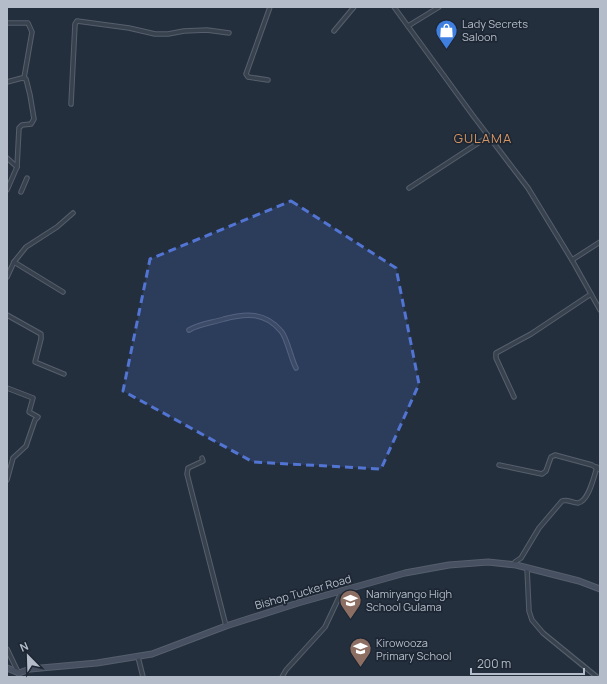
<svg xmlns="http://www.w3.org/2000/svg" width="607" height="684" font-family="Manrope,sans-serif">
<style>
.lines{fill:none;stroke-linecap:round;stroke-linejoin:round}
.street-casing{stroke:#565f6c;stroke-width:5.5}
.secondary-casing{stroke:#565f6c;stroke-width:7}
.street{stroke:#38414e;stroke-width:3.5}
.secondary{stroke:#465061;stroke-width:5}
.marked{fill:#5274d3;fill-opacity:0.2;stroke:#5274d3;stroke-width:3;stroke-dasharray:8 5;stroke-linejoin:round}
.labels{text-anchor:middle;stroke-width:3.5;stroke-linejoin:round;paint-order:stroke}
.poi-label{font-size:11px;fill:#b4bcc9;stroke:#1d2633;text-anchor:start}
.street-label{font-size:11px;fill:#b4bcc9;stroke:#1d2633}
.quarter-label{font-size:13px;letter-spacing:1px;fill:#d59563;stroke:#1d2633}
</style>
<rect width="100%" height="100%" fill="#242f3e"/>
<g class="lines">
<defs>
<g id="street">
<polyline points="394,7 474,117 528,188 572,260 600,310"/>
<polyline points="7,23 28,23 32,32 24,78"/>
<polyline points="408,26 439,7"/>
<polyline points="334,31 354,7"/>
<polyline points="268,80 248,77 246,74 270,7"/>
<polyline points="7,82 22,78 26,79 30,95 34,119 31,124 22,125 19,128 17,167 7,190"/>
<polyline points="71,104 75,24 77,21 129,28 155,34 168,34 184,31 207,30 229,33"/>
<polyline points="7,158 17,167"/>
<polyline points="409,188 489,136"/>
<polyline points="21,192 27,178"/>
<polyline points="572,260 600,242"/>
<polyline points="14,262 63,292"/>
<polyline points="7,277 14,262 26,247 57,227 73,213"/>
<polyline points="7,315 41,334 41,339 35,362 64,374"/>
<path d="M189,330c12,-7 23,-7 35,-11 22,-6 41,-7 57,12 6,6 10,28 15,37"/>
<polyline points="7,388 33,398 29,412 38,417 35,420 26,446 13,458 7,480"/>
<polyline points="514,397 496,358 496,353 531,334 591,294"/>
<polyline points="202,458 203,461 201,462 188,468 187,474 226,626"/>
<polyline points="499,465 542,474 546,471 551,457 555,455 592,465 600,470"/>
<path d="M515,562l6,-4 18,-30 23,-27c6,-2 10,2 16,2 11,-2 16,-27 19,-36"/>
<polyline points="527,568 529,611 532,620 543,633 597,677"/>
<polyline points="7,649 18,672"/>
<polyline points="138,657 143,677"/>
<polyline points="282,677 286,670 325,627 342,591"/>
</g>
<g id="secondary">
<polyline points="7,668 19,673"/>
<polyline points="19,673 30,669 97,663 152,654 226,626 298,603 405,573 449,565 488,562 516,565 579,581 600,589"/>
</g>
</defs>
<!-- street casing -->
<use href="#street" class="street-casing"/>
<!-- secondary casing -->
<use href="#secondary" class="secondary-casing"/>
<!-- street -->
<use href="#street" class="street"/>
<!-- secondary -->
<use href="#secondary" class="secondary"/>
</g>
<!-- marked area -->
<path class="marked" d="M291,201l105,67 23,116 -38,85 -128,-7 -130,-71 27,-132z"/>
<!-- icons -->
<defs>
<symbol id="shop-pin" viewBox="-11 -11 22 30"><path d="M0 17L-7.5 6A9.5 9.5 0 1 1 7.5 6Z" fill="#3f7fe0" stroke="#1d2633"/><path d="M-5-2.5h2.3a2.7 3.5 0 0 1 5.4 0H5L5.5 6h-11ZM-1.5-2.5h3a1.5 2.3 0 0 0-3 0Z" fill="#fff"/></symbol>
<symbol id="school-pin" viewBox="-11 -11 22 30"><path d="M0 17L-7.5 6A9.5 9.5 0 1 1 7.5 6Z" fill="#8d6e63" stroke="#1d2633"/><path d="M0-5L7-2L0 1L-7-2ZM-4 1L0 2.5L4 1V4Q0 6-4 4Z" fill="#fff"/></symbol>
</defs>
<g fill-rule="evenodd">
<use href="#shop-pin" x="434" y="18" width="25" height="34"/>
<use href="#school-pin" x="338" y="588" width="25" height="34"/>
<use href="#school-pin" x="348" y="636" width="25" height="34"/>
</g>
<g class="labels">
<!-- poi labels -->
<g class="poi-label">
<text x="462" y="28">Lady Secrets<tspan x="462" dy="13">Saloon</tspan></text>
<text x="366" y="598">Namiryango High<tspan x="366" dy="13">School Gulama</tspan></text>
<text x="376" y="647">Kirowooza<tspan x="376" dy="13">Primary School</tspan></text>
</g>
<!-- street labels -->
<g class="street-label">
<text transform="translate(303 592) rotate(-16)" y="4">Bishop Tucker Road</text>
</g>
<!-- quarter labels -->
<g class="quarter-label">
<text x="483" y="143">GULAMA</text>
</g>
</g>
<!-- border -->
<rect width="607" height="684" fill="none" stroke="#b4bcc9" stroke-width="16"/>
<!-- north arrow -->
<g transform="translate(28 656) rotate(337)" stroke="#1d2633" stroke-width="3" paint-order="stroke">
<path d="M0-3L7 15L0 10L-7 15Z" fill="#b4bcc9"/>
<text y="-6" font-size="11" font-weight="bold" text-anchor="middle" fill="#b4bcc9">N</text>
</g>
<!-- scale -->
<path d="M471 668v6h113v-6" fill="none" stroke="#b4bcc9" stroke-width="2"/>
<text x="477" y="668" font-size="12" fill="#b4bcc9" stroke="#1d2633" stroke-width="3" paint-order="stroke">200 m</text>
</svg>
